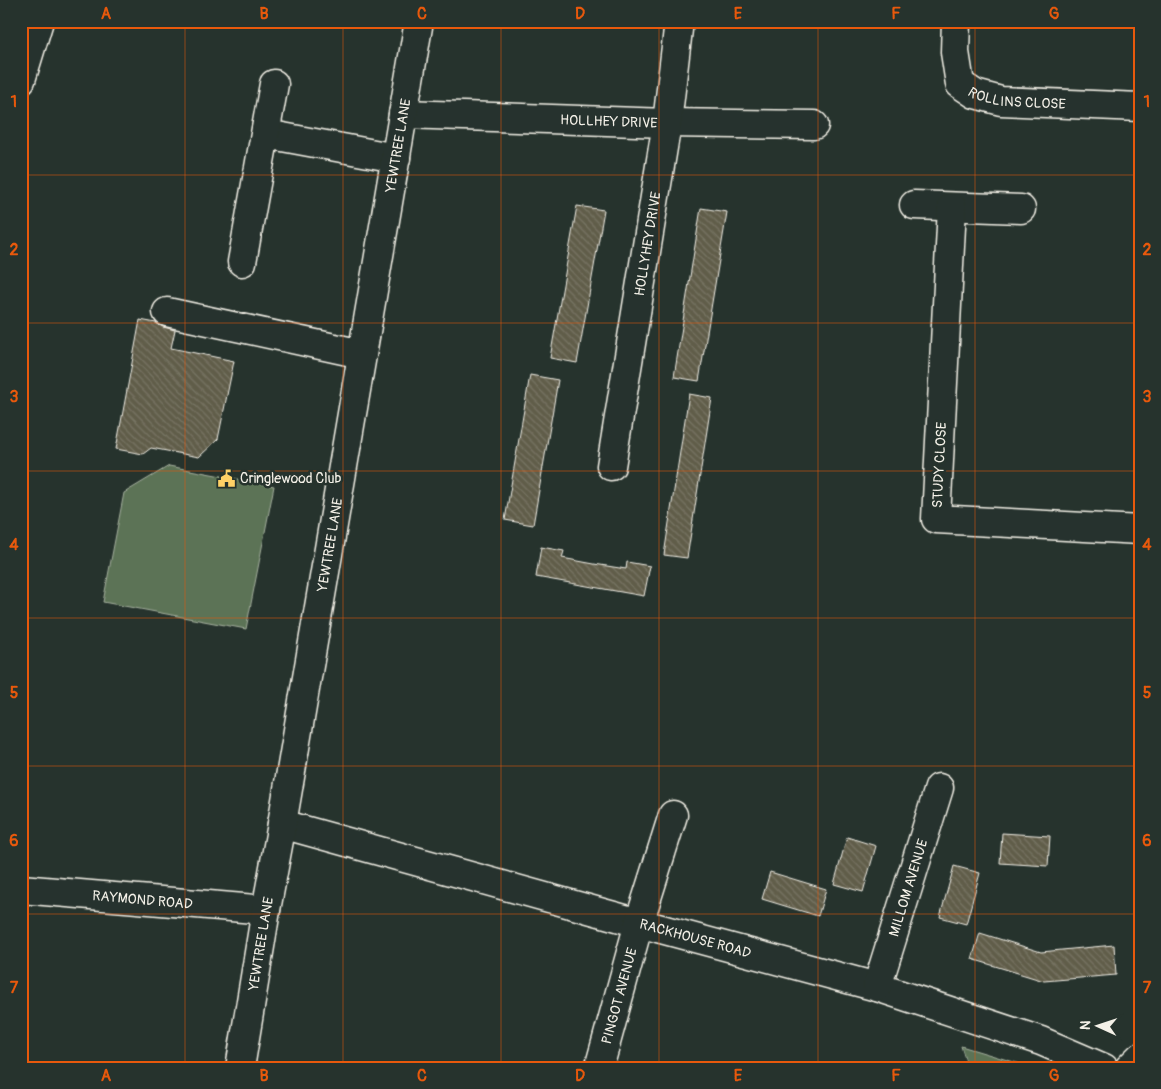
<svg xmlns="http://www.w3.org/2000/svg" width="1161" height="1089" font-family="Pangolin,sans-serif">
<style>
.grass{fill:#5b7357;stroke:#a8b2a0}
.building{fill:url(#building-back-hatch);stroke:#f4f1e8}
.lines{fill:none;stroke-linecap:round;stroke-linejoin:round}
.minor-casing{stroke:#f4f1e8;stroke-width:31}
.major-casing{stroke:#f4f1e8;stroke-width:31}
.minor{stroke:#26332d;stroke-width:28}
.major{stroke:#26332d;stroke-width:28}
.grid{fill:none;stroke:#e8590c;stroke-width:1;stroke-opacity:0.55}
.labels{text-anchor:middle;stroke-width:5;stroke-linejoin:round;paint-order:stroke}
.street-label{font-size:14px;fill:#f4f1e8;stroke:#26332d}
.poi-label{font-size:14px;fill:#f4f1e8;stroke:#26332d;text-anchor:start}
.neatline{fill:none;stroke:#e8590c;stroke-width:2}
.grid-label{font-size:16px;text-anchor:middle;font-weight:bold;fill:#e8590c}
</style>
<defs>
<pattern id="building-back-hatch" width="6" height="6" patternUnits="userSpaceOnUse" patternTransform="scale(1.25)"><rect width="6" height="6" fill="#615d4a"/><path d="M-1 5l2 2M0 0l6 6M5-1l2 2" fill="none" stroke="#787564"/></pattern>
</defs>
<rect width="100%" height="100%" fill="#26332d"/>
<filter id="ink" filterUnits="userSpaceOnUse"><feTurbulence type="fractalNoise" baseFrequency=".02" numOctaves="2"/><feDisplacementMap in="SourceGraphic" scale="10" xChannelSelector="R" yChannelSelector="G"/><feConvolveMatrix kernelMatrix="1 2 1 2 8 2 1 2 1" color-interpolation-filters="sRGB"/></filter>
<g filter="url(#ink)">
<!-- grass -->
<g class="grass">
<polygon points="169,466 274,486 246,629 103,602 124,493"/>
<polygon points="961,1046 1034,1068 968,1068"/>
</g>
<!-- building -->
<g class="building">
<polygon points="577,206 604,210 577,363 550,358"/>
<polygon points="701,208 727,212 699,381 674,377"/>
<polygon points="140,320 156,323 163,327 175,330 171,348 234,361 218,439 199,457 151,448 143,454 116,449"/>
<polygon points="530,375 558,380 533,525 505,520"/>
<polygon points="689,394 712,398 687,558 664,555"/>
<polygon points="541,547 564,551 562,558 594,564 626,569 627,562 650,566 644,596 536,577"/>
<polygon points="1002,833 1050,836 1048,866 1000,863"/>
<polygon points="847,837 876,846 863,892 834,884"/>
<polygon points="954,866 980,873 966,924 940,917"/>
<polygon points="770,872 826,889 818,916 762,899"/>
<polygon points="980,933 1041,952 1114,945 1116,975 1044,981 972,959"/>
</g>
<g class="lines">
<defs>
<g id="minor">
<path id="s1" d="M956,21l-1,31 5,32 15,10 26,7 139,6"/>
<polyline points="21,80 39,21"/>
<path id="s2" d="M403,114l264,9 147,2"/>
<polyline points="266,134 396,158"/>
<polyline points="914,205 1021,209"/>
<polyline points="952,207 936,519 1140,530"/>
<polyline points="242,262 274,84"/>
<polyline points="167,312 362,354"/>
<path id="s3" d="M611,466l56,-343 12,-102"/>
<path id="s4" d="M282,824l357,99 238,64 164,54 63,27"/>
<path id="s5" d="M21,889l245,21"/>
<path id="s6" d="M877,987l62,-199"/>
<path id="s7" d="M240,1068l26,-158 16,-86 137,-803"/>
<path id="s8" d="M599,1068l40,-145 34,-108"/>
</g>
<polyline id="major" points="1129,1068 1140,1057"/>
</defs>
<!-- minor casing -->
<use href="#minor" class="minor-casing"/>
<!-- major casing -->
<use href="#major" class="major-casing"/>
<!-- minor -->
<use href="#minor" class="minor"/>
<!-- major -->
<use href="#major" class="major"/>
</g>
</g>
<!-- grid -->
<path class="grid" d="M185,21v1047M343,21v1047M501,21v1047M659,21v1047M818,21v1047M975,21v1047M21,175h1119M21,323h1119M21,471h1119M21,618h1119M21,766h1119M21,914h1119"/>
<!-- icons -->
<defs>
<symbol id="civic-bare" viewBox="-9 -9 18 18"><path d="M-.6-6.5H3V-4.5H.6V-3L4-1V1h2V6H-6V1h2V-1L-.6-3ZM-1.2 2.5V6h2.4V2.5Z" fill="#ffd166" stroke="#26332d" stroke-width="2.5" paint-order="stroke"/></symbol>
</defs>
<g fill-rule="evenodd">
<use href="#civic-bare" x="214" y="466" width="25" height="25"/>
</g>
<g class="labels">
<!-- street labels -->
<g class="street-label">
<text dy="5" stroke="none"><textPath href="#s1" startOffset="124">ROLLINS CLOSE</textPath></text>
<text dy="5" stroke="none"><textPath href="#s2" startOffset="206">HOLLHEY DRIVE</textPath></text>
<text dy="5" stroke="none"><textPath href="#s7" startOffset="936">YEWTREE LANE</textPath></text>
<text dy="5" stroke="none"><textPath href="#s3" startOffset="225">HOLLYHEY DRIVE</textPath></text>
<text transform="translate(939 465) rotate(-87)" y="5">STUDY CLOSE</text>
<text dy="5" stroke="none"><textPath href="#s7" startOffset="531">YEWTREE LANE</textPath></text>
<text dy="5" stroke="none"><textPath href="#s6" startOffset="104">MILLOM AVENUE</textPath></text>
<text dy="5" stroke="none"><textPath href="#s5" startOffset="122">RAYMOND ROAD</textPath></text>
<text dy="5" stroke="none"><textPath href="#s4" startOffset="429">RACKHOUSE ROAD</textPath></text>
<text dy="5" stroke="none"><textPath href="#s7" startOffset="126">YEWTREE LANE</textPath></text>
<text dy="5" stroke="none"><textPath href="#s8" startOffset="75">PINGOT AVENUE</textPath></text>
</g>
<!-- poi labels -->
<g class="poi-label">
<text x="240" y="483">Cringlewood Club</text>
</g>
</g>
<!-- margin -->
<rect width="1161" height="1089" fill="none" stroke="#26332d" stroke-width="55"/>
<!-- north arrow -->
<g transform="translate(1098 1026) rotate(273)" stroke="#26332d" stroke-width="4" paint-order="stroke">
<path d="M0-4L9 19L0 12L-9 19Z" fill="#f4f1e8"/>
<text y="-8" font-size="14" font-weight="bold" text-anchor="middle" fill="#f4f1e8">N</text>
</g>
<rect x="28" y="28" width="1106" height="1034" class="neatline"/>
<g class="grid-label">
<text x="106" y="19">A</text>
<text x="264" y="19">B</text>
<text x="422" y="19">C</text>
<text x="580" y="19">D</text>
<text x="738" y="19">E</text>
<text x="896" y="19">F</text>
<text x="1054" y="19">G</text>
<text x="14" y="107">1</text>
<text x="1147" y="107">1</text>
<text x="14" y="255">2</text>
<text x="1147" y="255">2</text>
<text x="14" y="402">3</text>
<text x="1147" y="402">3</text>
<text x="14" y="550">4</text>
<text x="1147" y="550">4</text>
<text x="14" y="698">5</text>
<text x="1147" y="698">5</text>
<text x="14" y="846">6</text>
<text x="1147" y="846">6</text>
<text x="14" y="993">7</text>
<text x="1147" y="993">7</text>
<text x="106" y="1081">A</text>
<text x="264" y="1081">B</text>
<text x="422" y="1081">C</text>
<text x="580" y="1081">D</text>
<text x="738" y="1081">E</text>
<text x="896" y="1081">F</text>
<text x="1054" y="1081">G</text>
</g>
</svg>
